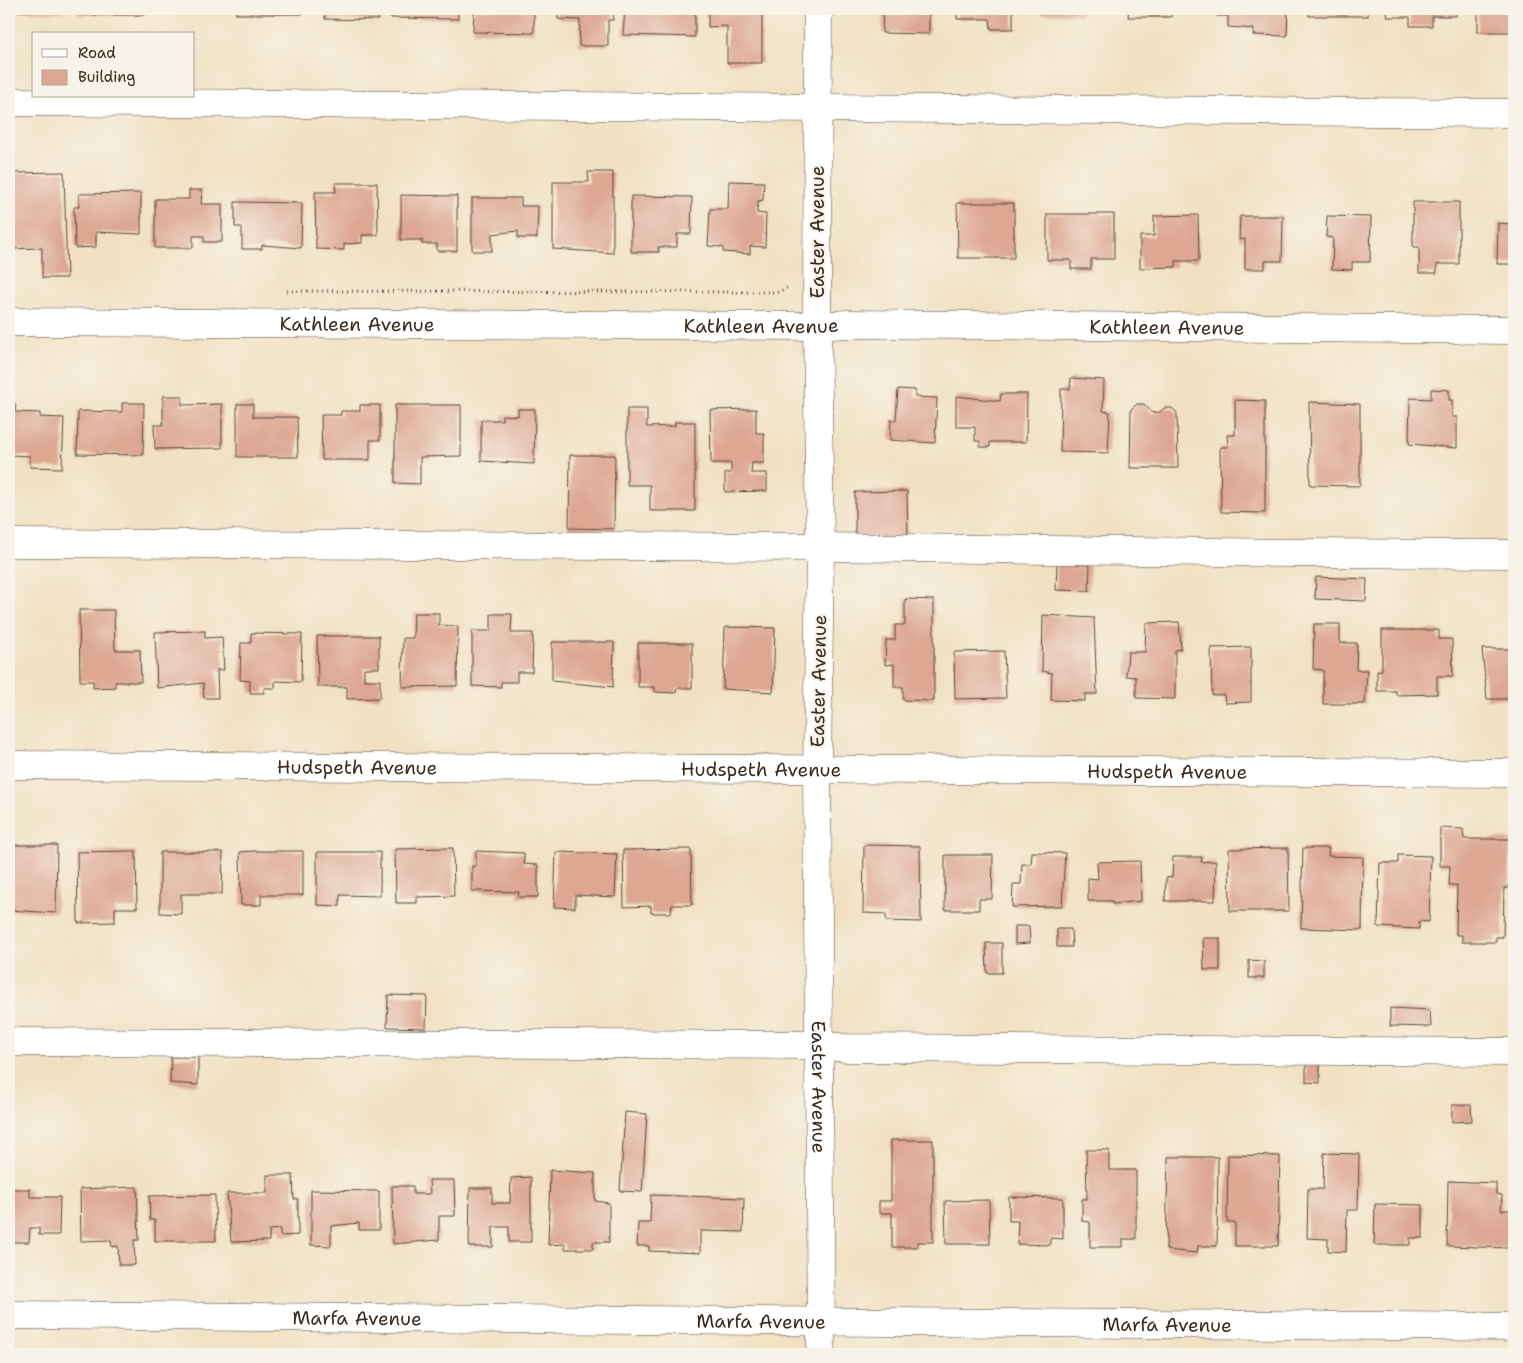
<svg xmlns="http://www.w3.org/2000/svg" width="1523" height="1363" font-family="'Shantell Sans',sans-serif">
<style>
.building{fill:#dda792}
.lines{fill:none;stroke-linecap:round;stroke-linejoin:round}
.minor-casing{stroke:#564537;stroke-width:29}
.path{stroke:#564537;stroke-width:3;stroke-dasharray:1 4;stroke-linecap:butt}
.minor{stroke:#fff;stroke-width:28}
.labels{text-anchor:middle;stroke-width:4.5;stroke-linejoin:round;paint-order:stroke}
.street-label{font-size:19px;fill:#3b2a1e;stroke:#f7f3e8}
</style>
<rect width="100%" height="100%" fill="#f7f3e8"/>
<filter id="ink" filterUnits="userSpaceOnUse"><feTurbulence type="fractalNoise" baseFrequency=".02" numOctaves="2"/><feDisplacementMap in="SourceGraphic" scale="10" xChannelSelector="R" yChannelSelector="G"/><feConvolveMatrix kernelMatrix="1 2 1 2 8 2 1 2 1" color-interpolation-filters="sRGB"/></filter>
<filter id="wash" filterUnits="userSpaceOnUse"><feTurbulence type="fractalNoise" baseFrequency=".0096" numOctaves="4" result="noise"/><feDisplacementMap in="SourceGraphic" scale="20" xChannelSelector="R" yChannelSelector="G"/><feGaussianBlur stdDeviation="1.12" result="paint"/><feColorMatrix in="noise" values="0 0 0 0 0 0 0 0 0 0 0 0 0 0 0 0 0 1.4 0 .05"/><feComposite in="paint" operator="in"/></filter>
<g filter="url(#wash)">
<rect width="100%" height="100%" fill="#f1e1c2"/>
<g id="blocks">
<!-- building -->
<g class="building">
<polygon points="9,9 64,9 64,12 9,11"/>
<rect x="78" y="9" width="66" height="6"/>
<rect x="236" y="9" width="66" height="5"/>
<polygon points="325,9 378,9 378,20 325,19"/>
<polygon points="391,9 458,9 458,19 391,18"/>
<polygon points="474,9 534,9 534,33 473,32"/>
<polygon points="558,9 614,9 613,20 608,20 608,46 579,46 580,20 558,19"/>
<polygon points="625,9 695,9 695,37 623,35"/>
<polygon points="708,9 762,9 762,63 727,63 727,26 708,27"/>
<polygon points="883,9 929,9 929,34 882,33"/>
<polygon points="946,9 1013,9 1013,29 991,29 990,19 957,19 957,13 946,13"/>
<rect x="1041" y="9" width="41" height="5"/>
<polygon points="1129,9 1172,9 1171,17 1128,17"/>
<polygon points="1217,9 1288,9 1287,36 1253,35 1254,29 1228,27 1228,16 1217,16"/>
<rect x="1309" y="9" width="59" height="7"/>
<polygon points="1388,9 1456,9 1456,16 1432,16 1432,26 1410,26 1410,17 1387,17"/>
<rect x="1478" y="9" width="36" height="23"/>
<polygon points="64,172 67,278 42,278 42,248 9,249 9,173"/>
<polygon points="588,172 613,172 613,253 553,249 553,182 589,182"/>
<polygon points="729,181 764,182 763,200 758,201 757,213 766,214 765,247 750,246 750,254 723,252 723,247 708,246 710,209 728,209"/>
<polygon points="335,183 377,183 378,235 362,235 362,243 344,244 344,250 316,249 315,192 336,192"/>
<polygon points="189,190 202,190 201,204 222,204 222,242 204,242 204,236 193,236 193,248 155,248 155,199 189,199"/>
<polygon points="141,193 141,234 96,232 96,247 75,248 74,207 79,207 79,194"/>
<polygon points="401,195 457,196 457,251 437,251 437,244 422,244 422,240 401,240"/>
<polygon points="631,196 692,197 691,234 677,234 677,247 658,247 659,252 631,252"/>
<polygon points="472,198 521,198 521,206 538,206 537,238 518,238 518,231 492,234 492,251 472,251"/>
<polygon points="235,202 302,203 301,248 262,245 262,249 242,249 242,227 235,227"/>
<polygon points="1413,202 1459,202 1459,264 1437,264 1437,273 1419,273 1419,247 1413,247"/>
<polygon points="957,203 1014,203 1014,258 958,258"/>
<polygon points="1047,214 1114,214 1114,259 1091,259 1091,269 1071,269 1071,260 1047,260"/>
<polygon points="1198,215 1199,261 1176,261 1176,267 1140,268 1140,236 1154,236 1154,216"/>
<polygon points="1240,216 1283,216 1282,261 1265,261 1265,269 1245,269 1245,239 1239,240"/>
<polygon points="1327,216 1371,217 1370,262 1352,262 1352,270 1332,269 1333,238 1326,237"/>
<polygon points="1498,223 1514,224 1514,264 1497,264"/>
<polygon points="1071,378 1104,380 1103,411 1110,412 1108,453 1060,452 1061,389 1070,389"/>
<polygon points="898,389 915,390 915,397 937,398 935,443 890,440 891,420 896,420"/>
<polygon points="1431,389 1449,390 1449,400 1452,400 1452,417 1457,417 1457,448 1409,444 1410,398 1431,399"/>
<polygon points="1001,394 1027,394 1026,442 990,442 990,447 980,447 980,441 975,441 975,427 956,427 956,396 1000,401"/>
<polygon points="163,396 182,396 182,405 222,404 222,448 155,449 154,425 163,425"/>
<polygon points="1235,400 1265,401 1265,513 1221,512 1220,447 1228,447 1227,435 1235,435"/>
<polygon points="1309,402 1360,404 1360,486 1310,485"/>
<polygon points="122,403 144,403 143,455 77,454 78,411 122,412"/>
<polygon points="9,404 16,404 15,412 40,413 40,417 64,418 62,468 30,467 30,456 9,455"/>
<polygon points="237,404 253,404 253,417 297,417 298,457 237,457"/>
<polygon points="1137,404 1144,404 1152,413 1160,412 1164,408 1172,408 1177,413 1178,468 1130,468 1131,409"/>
<polygon points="360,405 380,405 380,440 370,440 370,460 322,460 321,415 341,415 341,411 360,411"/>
<polygon points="395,405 461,405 461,456 420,457 420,484 395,483"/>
<polygon points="518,409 535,409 534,464 481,461 481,420 502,420 502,415 518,416"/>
<polygon points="627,409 647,409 647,427 675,426 675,422 695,422 695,511 650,511 650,485 627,485"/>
<polygon points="756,409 756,433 764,433 764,463 752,463 751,473 767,473 767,491 725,492 725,473 731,473 731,463 711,463 710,410"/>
<polygon points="570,455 615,455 614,529 569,528"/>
<polygon points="907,491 908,538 855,538 855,492"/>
<polygon points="1057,563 1090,565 1089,591 1056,590"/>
<polygon points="1316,577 1367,579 1366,601 1315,599"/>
<polygon points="905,599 934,600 934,701 903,700 903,687 894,687 894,664 885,665 886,640 895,640 895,625 905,625"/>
<polygon points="79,610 114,610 115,650 140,650 141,682 115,682 115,687 93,688 93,681 80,681"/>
<polygon points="414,613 439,613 439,625 458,626 457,686 402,687 403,638 413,638"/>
<polygon points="491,614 512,614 511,633 533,633 532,672 517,672 517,682 501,682 501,687 472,686 472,631 491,631"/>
<polygon points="1043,615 1094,618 1097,694 1085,694 1085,701 1051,700 1052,673 1042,671"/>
<polygon points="1179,622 1181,649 1175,650 1175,699 1136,698 1136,677 1126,676 1128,652 1145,652 1146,623"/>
<polygon points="1314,624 1340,624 1340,643 1357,643 1356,670 1367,670 1365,704 1323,704 1323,670 1313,669"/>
<polygon points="725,627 775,628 773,692 723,689"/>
<polygon points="1382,630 1439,630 1439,639 1452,639 1453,676 1437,676 1437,694 1396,695 1396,691 1377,691 1377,671 1382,670"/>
<polygon points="205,631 205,638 222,637 224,670 217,670 218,698 204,698 203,683 157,688 155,632"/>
<polygon points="251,633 302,634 301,682 275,681 275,688 264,688 264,693 250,693 250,681 240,680 241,643 251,643"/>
<polygon points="317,636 379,636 379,668 364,668 364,680 380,680 380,698 347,699 347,687 318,687"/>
<polygon points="552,642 614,642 613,687 552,681"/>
<polygon points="638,643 692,643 692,688 677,688 676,693 655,692 655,687 638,687"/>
<polygon points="1251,647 1251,702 1225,703 1224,695 1212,695 1211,648"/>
<polygon points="1482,649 1514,649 1514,699 1487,699"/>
<polygon points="1004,651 1006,698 955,699 954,652"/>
<polygon points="1440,828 1463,829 1464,839 1511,839 1509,888 1504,888 1503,937 1496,937 1496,942 1462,942 1462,935 1456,935 1457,885 1449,885 1450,866 1440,866"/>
<polygon points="13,845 57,845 56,913 9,910 9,855 13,855"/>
<polygon points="864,845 920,846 921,922 886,921 886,914 863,913"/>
<polygon points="449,848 453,848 454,896 417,897 417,903 396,903 395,849"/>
<polygon points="1288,848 1289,911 1230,911 1229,849"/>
<polygon points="1303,848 1329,848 1328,856 1363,857 1362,930 1301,928"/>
<polygon points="691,849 692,905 672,905 671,913 651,913 651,906 624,907 623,850"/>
<polygon points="132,851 136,851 137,908 115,908 115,922 78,923 77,852"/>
<polygon points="252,851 303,851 303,895 261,895 261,905 241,905 240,852"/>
<polygon points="476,851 524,853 524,864 538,865 538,897 518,897 519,892 472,891 472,866 476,866"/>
<polygon points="160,852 223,852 222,894 181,894 181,914 160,913"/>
<polygon points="317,852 380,852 380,896 340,895 340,906 317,905"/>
<polygon points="556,852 617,854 615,897 575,895 575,908 554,907"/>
<polygon points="1032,852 1065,853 1062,906 1012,907 1013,884 1021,884 1022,864 1031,864"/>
<polygon points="945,855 993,855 992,899 979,899 979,910 945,910"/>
<polygon points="1398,855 1431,856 1429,922 1419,921 1419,929 1378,927 1380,863 1398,863"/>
<polygon points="1173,857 1202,857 1201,862 1216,861 1215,901 1165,901 1166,878 1172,877"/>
<polygon points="1140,861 1141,901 1112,904 1112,901 1088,901 1088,878 1098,879 1097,862"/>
<polygon points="1015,926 1029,926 1030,943 1015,944"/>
<polygon points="1057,929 1071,929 1072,947 1057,947"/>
<polygon points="1203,938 1220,938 1220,970 1204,970"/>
<polygon points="986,943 1002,943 1002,973 987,973"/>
<polygon points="1249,960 1264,961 1264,978 1249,978"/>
<polygon points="388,995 427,996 426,1028 387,1027"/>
<polygon points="1390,1008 1430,1010 1431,1027 1390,1026"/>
<polygon points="171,1057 198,1057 198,1085 170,1083"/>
<polygon points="1306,1064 1320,1064 1320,1083 1306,1082"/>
<polygon points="1452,1105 1471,1105 1472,1121 1452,1122"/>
<polygon points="625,1112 647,1114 642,1192 620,1191"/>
<polygon points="891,1140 933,1140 933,1242 917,1242 917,1247 892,1247 892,1213 879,1213 879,1201 891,1201"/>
<polygon points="1086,1150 1109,1150 1109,1170 1136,1170 1136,1239 1123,1239 1123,1247 1090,1247 1090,1222 1082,1221 1082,1199 1087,1199"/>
<polygon points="1324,1153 1359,1154 1358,1210 1347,1210 1346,1252 1328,1251 1328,1239 1307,1238 1308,1189 1323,1189"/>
<polygon points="1228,1155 1280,1156 1278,1246 1235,1246 1235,1222 1227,1222"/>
<polygon points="1168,1157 1218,1157 1217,1246 1198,1246 1197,1253 1166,1250"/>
<polygon points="550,1170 595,1173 595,1201 609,1203 609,1242 593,1242 593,1249 565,1249 565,1244 548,1245"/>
<polygon points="267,1175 293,1175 294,1199 298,1199 298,1235 280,1236 280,1229 269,1230 269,1241 231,1242 227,1193 267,1193"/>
<polygon points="531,1177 531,1242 509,1242 509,1227 493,1227 493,1247 469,1247 470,1188 492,1188 492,1203 510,1203 511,1178"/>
<polygon points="429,1180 454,1180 455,1216 439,1216 439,1240 393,1244 392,1186 413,1186 413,1194 430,1194"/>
<polygon points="1448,1181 1496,1183 1496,1194 1502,1195 1501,1210 1511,1210 1510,1248 1447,1246"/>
<polygon points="137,1187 139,1240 134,1240 135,1265 119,1265 118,1246 112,1247 111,1240 81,1241 80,1189"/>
<polygon points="9,1189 30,1189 30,1197 60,1197 59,1235 39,1235 39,1228 30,1228 29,1242 9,1242"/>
<polygon points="311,1190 379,1191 379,1230 359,1230 359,1223 331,1226 331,1246 311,1245"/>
<polygon points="215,1195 216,1241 155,1241 155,1220 150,1220 149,1196"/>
<polygon points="651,1195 744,1198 743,1232 700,1231 700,1253 649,1251 649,1246 637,1246 638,1223 650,1223"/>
<polygon points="1009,1197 1063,1198 1063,1239 1050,1238 1050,1245 1017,1244 1018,1221 1009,1221"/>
<polygon points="989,1200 990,1244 946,1244 945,1201"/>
<polygon points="1375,1204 1423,1205 1423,1238 1410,1238 1410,1245 1374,1245"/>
</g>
</g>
</g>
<g filter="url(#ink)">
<use href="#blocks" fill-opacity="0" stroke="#564537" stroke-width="1"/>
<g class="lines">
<defs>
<g id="minor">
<path id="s1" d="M818,9l-1,317 3,221 -3,223 4,584"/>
<polyline points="9,102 1514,113"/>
<path id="s2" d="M9,322l808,4 30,-2 667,6"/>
<polyline points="9,543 820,547 1290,553 1514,554"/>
<path id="s3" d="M9,765l1505,8"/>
<polyline points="9,1042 818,1045 846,1048 1514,1052"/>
<path id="s4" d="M9,1315l1505,12"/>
</g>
</defs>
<!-- minor casing -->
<use href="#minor" class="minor-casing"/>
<!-- path -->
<polyline class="path" points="287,291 778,292 787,288"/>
<!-- minor -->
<use href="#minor" class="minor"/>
</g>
</g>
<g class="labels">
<!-- street labels -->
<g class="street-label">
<text transform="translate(817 232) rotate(-90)" y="7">Easter Avenue</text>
<text dy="7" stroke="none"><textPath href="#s2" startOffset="348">Kathleen Avenue</textPath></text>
<text dy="7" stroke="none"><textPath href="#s2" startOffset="752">Kathleen Avenue</textPath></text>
<text dy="7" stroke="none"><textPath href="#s2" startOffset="1158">Kathleen Avenue</textPath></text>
<text transform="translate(818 681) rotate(-89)" y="7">Easter Avenue</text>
<text dy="7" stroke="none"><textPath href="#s3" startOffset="348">Hudspeth Avenue</textPath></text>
<text dy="7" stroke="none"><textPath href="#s3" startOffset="752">Hudspeth Avenue</textPath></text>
<text dy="7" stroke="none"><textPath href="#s3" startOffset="1158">Hudspeth Avenue</textPath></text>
<text dy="7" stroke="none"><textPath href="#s1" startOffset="1078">Easter Avenue</textPath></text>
<text dy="7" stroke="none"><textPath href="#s4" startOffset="348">Marfa Avenue</textPath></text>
<text dy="7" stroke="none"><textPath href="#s4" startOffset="752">Marfa Avenue</textPath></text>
<text dy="7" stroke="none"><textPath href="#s4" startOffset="1158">Marfa Avenue</textPath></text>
</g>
</g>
<!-- margin -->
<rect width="1523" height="1363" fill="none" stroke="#f7f3e8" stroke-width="30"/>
<!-- legend -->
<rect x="32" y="32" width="162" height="65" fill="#f7f3e8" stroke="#aca397"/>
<rect x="42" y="49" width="25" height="8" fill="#ffffff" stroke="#aca397"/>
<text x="78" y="58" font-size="15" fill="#3b2a1e">Road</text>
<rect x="42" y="70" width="25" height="15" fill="#dda792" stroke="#aca397"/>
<text x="78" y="82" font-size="15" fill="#3b2a1e">Building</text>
</svg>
